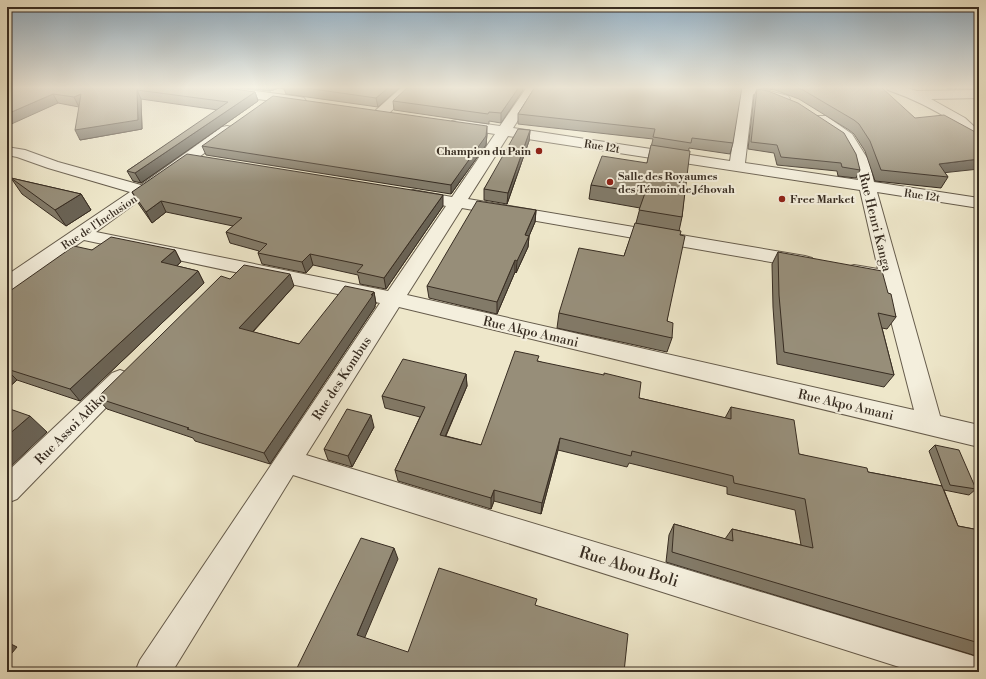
<svg xmlns="http://www.w3.org/2000/svg" width="986" height="679" font-family="'Libre Bodoni',serif">
<style>
.lines{fill:none;stroke-linecap:round;stroke-linejoin:round}
.minor-casing{stroke:#665c4c;stroke-width:2}
.minor{fill:#f4efdd;fill-rule:evenodd}
.wall{fill:#827a68;stroke:#382d22}
.shaded-wall{fill:#6a6355;stroke:#382d22}
.building{fill:#978e79;stroke:#382d22}
.poi-dot{fill:#8f2418;stroke:#f4efdd;stroke-width:1.5}
.labels{text-anchor:middle;stroke-width:4;stroke-linejoin:round;paint-order:stroke}
.far-street-label{font-size:11px;fill:#382d22;stroke:#f4efdd}
.far-poi-label{font-size:11px;font-weight:bold;fill:#382d22;stroke:#f4efdd;text-anchor:start}
.street-label{font-size:13px;fill:#382d22;stroke:#f4efdd}
.near-street-label{font-size:16px;fill:#382d22;stroke:#f4efdd}
</style>
<rect width="100%" height="100%" fill="#eee7ca"/>
<filter id="stains"><feTurbulence type="fractalNoise" baseFrequency=".005" numOctaves="4"/><feColorMatrix values="0 0 0 0 .2 0 0 0 0 .09 0 0 0 0 .02 0 0 0 .5 -.17"/></filter>
<radialGradient id="worn" r=".72"><stop offset=".6" stop-color="#630" stop-opacity="0"/><stop offset="1" stop-color="#630" stop-opacity=".3"/></radialGradient>
<g class="lines">
<defs>
<g id="minor">
<polygon points="194,87 226,87 300,97 304,98 306,101 304,104 300,105 200,91 196,90"/>
<polygon points="402,87 419,87 417,90 411,92 386,116 376,116 374,113 376,110"/>
<path d="M527,87h12l-26,41 217,33 11,-70 -5,-1 -2,-3h20l34,9 2,3 -2,3 -4,1 -31,-9 -8,69 113,17 -5,-19 -12,-21 -27,-21 2,-3h10l26,18 17,27 5,21 105,16v10l-102,-16 63,224 39,9v22l-580,-140 -93,148 664,200 9,3v14h-64l-622,-197 -121,197h-37l5,-12 240,-357 -296,-63 -70,49 -7,1v-15l123,-83 -82,-24 -31,-11 -10,-2v-8l18,3 33,12 83,23 81,-58 5,-1 5,1 2,3 -2,3 -136,99 292,59 58,-85 -39,-8 -2,-3 2,-3 6,-2 39,7 43,-63 -38,-6 -5,-1 -2,-3 2,-3 5,-1 43,6zM508,136l352,54 18,79 -24,-4 -7,2 -3,4 3,4 34,7 33,128 -507,-115 55,-87 343,60 7,-2 2,-4 -2,-4 -7,-2 -337,-57z"/>
<path d="M886,87h18l13,4 62,-1v8l-48,1 34,19 14,13v11c-10,-2 -16,-13 -24,-19 -21,-14 -44,-25 -67,-33z"/>
<polygon points="120,370 128,373 132,379 128,385 17,499 7,503 7,472 112,373"/>
</g>
</defs>
<!-- minor casing -->
<use href="#minor" class="minor-casing"/>
<!-- minor -->
<use href="#minor" class="minor"/>
</g>
<!-- wall -->
<g class="wall">
<polygon points="7,87 255,92 258,101 141,183 133,181 127,171 218,110 141,99 142,129 80,140 79,107 58,103"/>
<polygon points="236,87 400,87 378,107 286,94 284,89 279,88 270,91"/>
<polygon points="535,87 733,143 730,154 689,148 682,217 679,231 667,321 672,338 667,352 557,328 559,313 624,256 636,223 640,208 589,199 591,185 647,163 653,139 518,124 518,114"/>
<polygon points="755,87 881,87 948,177 941,188 875,181 865,151 854,134 849,130 799,99 775,90"/>
<polygon points="947,87 979,87 979,89 948,89"/>
<polygon points="757,89 860,170 856,178 838,176 837,171 777,165 774,153 748,149 754,96"/>
<polygon points="523,90 501,123 489,121 489,124 394,110 393,101"/>
<polygon points="530,130 529,141 507,204 484,200 484,189"/>
<polygon points="487,134 486,145 451,194 206,155 202,146"/>
<polygon points="11,178 81,194 91,210 66,226 22,194"/>
<polygon points="132,192 443,206 386,289 360,284 358,275 313,265 306,273 262,264 258,253 259,251 230,243 226,232 233,226 166,212 152,223 138,203"/>
<polygon points="536,210 535,222 529,236 528,247 516,273 515,272 497,314 429,298 427,286"/>
<polygon points="92,250 175,250 181,262 177,266 198,271 204,283 80,401 17,380 7,389 7,293"/>
<polygon points="778,252 888,293 896,317 887,329 882,328 894,375 884,387 777,364 773,307 772,264"/>
<polygon points="230,279 294,286 253,332 299,344 374,292 376,304 375,305 375,307 270,464 195,441 193,438 107,409 97,398"/>
<polygon points="538,361 639,398 725,418 731,407 799,454 868,472 942,486 929,451 935,445 976,489 969,495 944,490 958,526 979,530 979,657 970,654 666,562 669,535 674,524 725,539 732,529 801,545 795,510 727,494 727,487 629,463 627,467 558,450 541,514 494,501 491,509 398,481 395,470 420,417 385,408 382,396 466,374 467,386 446,436 481,445"/>
<polygon points="374,427 352,467 328,460 324,449"/>
</g>
<!-- shaded-wall -->
<g class="shaded-wall">
<polygon points="268,87 279,87 279,88 270,91"/>
<polygon points="389,87 400,87 378,107 376,98"/>
<polygon points="519,87 523,87 523,90 501,123 501,113"/>
<polygon points="137,90 141,99 142,129 80,140 75,130"/>
<polygon points="255,92 258,101 141,183 135,173"/>
<polygon points="53,94 58,103 7,126 7,114"/>
<polygon points="81,94 79,107 74,97"/>
<polygon points="487,126 487,134 486,145 451,194 451,185"/>
<polygon points="530,130 529,141 507,204 508,193"/>
<polygon points="979,159 979,169 932,174 939,164"/>
<polygon points="81,194 91,210 66,226 55,210"/>
<polygon points="443,195 443,206 386,289 384,278"/>
<polygon points="161,201 166,212 152,223 146,212"/>
<polygon points="536,210 535,222 529,236 528,247 516,273 517,261 525,235"/>
<polygon points="175,250 181,262 167,274 161,262"/>
<polygon points="310,254 313,265 306,273 302,262"/>
<polygon points="515,260 515,272 497,314 497,302"/>
<polygon points="198,271 204,283 80,401 70,389"/>
<polygon points="290,274 294,286 245,340 239,328"/>
<polygon points="374,292 376,304 375,305 375,307 270,464 264,453"/>
<polygon points="7,370 17,380 7,389"/>
<polygon points="466,374 467,386 441,446 440,435"/>
<polygon points="371,415 374,427 352,467 348,456"/>
<polygon points="30,416 47,432 7,470 7,436"/>
<polygon points="560,438 558,450 541,514 542,503"/>
<polygon points="494,490 494,501 491,509 491,498"/>
<polygon points="394,548 398,559 362,644 357,635"/>
<polygon points="7,642 17,647 7,659"/>
</g>
<!-- building -->
<g class="building">
<polygon points="7,87 221,87 255,92 135,173 127,171 228,102 137,90 138,120 75,130 81,94 74,97 53,94 7,114"/>
<polygon points="299,87 389,87 376,98"/>
<polygon points="408,87 519,87 501,113 489,112 488,114 393,101"/>
<polygon points="535,87 742,87 733,143 692,138 691,143 653,137 655,129 518,114"/>
<polygon points="795,87 881,87 915,118 944,115 979,134 979,159 939,164 948,177 881,170 870,141 859,124 854,120 803,90"/>
<polygon points="757,89 768,91 798,103 844,133 856,154 860,170 842,167 841,163 781,157 777,145 751,142"/>
<polygon points="273,96 487,126 486,136 451,185 202,146"/>
<polygon points="518,129 530,130 508,193 484,189"/>
<polygon points="651,145 690,151 682,217 639,210 645,193 591,185 602,156 647,163"/>
<polygon points="187,154 443,195 384,278 357,272 363,265 310,254 302,262 258,253 267,244 226,232 242,218 161,201 146,212 132,192"/>
<polygon points="11,178 81,194 55,210"/>
<polygon points="477,201 536,210 525,235 529,236 517,261 515,260 497,302 427,286"/>
<polygon points="635,223 681,231 680,235 685,236 667,321 673,323 672,338 559,313 579,248 624,256"/>
<polygon points="111,237 175,250 161,262 198,271 70,389 7,369 7,293 74,246 92,250"/>
<polygon points="778,252 882,271 888,293 891,294 896,317 878,313 894,375 784,352 779,295"/>
<polygon points="244,265 290,274 239,328 299,344 345,286 374,292 371,295 373,295 264,453 187,429 189,428 97,398 221,276 230,279"/>
<polygon points="515,351 539,356 537,361 604,375 604,373 641,382 639,398 731,419 731,407 794,420 799,454 867,468 868,472 942,486 958,526 979,530 979,643 672,552 674,524 733,541 732,529 813,548 805,499 734,483 733,476 632,451 631,456 560,438 542,503 494,490 491,498 395,470 425,407 382,396 403,359 466,374 440,435 481,445"/>
<polygon points="7,408 30,416 7,436"/>
<polygon points="347,409 371,415 348,456 324,449"/>
<polygon points="935,445 959,450 976,489 950,485"/>
<polygon points="361,538 394,548 357,635 408,652 439,568 537,599 535,605 628,634 624,672 625,672 295,672"/>
</g>
<!-- sky -->
<linearGradient id="sky" x2="0" y2="1"><stop stop-color="#91afc5"/><stop offset="0.48" stop-color="#f7f4e7"/><stop offset="1" stop-color="#f7f4e7" stop-opacity="0"/></linearGradient>
<rect width="986" height="182" fill="url(#sky)"/>
<!-- markers -->
<g class="poi-dot">
<circle cx="539" cy="151" r="4"/>
<circle cx="610" cy="182" r="4"/>
<circle cx="782" cy="199" r="4"/>
</g>
<g class="labels">
<!-- far-street labels -->
<g class="far-street-label">
<text transform="translate(602 146) rotate(9)" y="4">Rue I2t</text>
<text transform="translate(922 195) rotate(8)" y="4">Rue I2t</text>
<text transform="translate(99 222) rotate(-34)" y="4">Rue de l'Inclusion</text>
</g>
<!-- far-poi labels -->
<g class="far-poi-label">
<text x="531" y="155" text-anchor="end">Champion du Pain</text>
<text x="618" y="180">Salle des Royaumes<tspan x="618" dy="13">des Témoin de Jéhovah</tspan></text>
<text x="790" y="203">Free Market</text>
</g>
<!-- street labels -->
<g class="street-label">
<text transform="translate(876 222) rotate(76)" y="5">Rue Henri Kanga</text>
<text transform="translate(531 331) rotate(13)" y="5">Rue Akpo Amani</text>
<text transform="translate(341 378) rotate(-57)" y="5">Rue des Kombus</text>
<text transform="translate(846 404) rotate(13)" y="5">Rue Akpo Amani</text>
<text transform="translate(70 428) rotate(-45)" y="5">Rue Assoi Adiko</text>
</g>
<!-- near-street labels -->
<g class="near-street-label">
<text transform="translate(629 566) rotate(17)" y="6">Rue Abou Boli</text>
</g>
</g>
<!-- margin -->
<rect width="986" height="679" fill="none" stroke="#eee7ca" stroke-width="24"/>
<rect x="8" y="8" width="970" height="663" fill="none" stroke="#382d22" stroke-width="2"/>
<rect x="12" y="12" width="962" height="655" fill="none" stroke="#382d22"/>
<rect width="100%" height="100%" filter="url(#stains)"/>
<rect width="100%" height="100%" fill="url(#worn)"/>
</svg>
